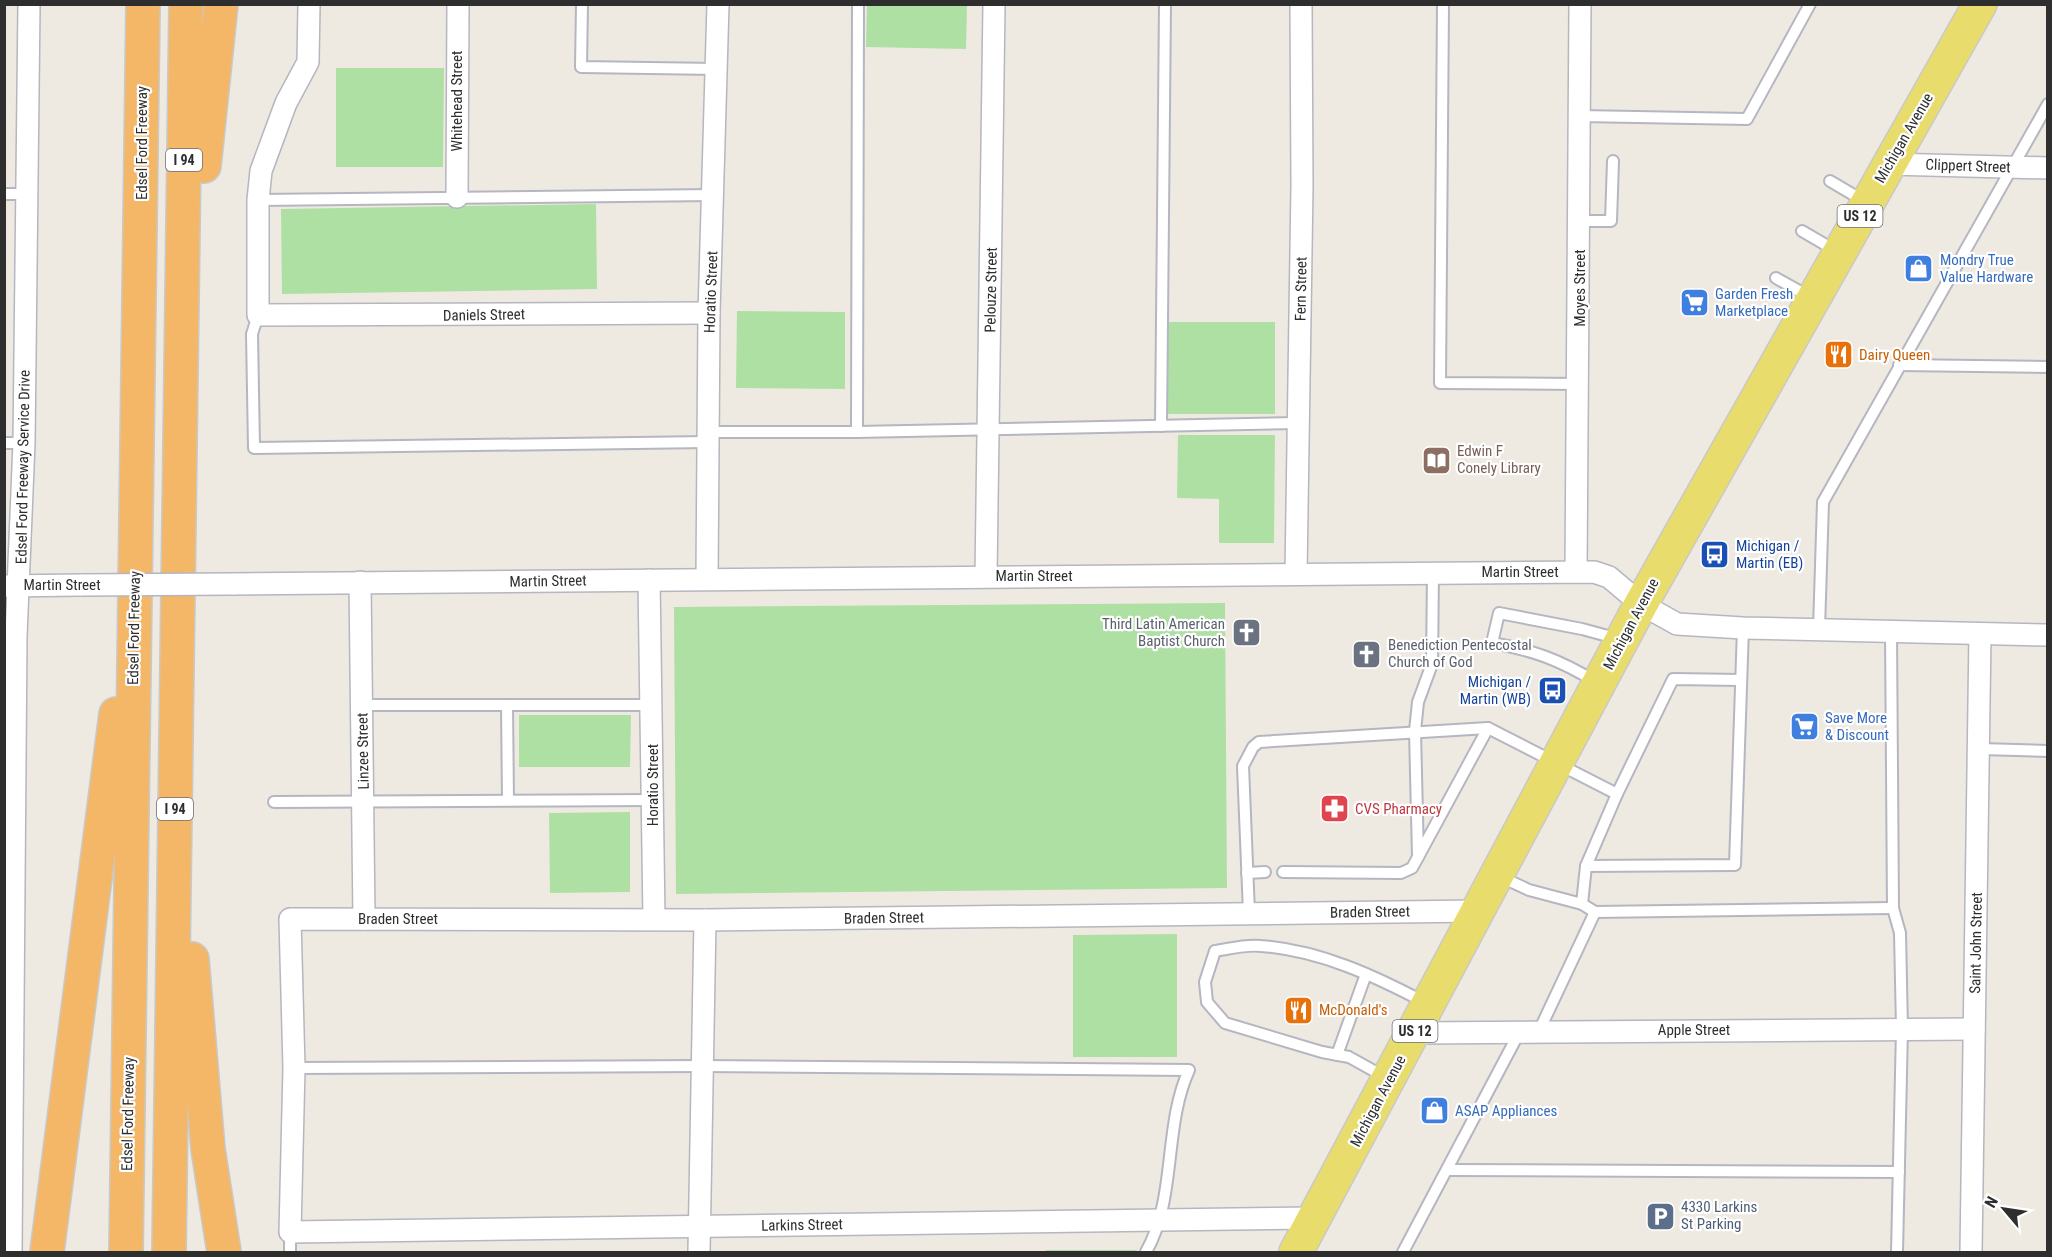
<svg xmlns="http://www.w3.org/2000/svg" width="2052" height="1257" font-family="'Roboto Condensed',sans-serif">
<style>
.green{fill:#afe0a3}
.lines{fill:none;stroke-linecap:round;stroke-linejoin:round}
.lane-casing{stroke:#b5b6c0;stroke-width:14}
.street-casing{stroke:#b5b6c0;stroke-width:24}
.primary-casing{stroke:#c9c9c9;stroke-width:36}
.highway-casing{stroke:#c9c9c9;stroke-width:36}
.lane{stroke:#fff;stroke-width:10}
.street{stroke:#fff;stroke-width:21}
.primary{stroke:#e8dc6d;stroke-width:33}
.highway{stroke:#f4b767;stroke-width:33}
.street-bridge-casing{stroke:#b5b6c0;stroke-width:24;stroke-linecap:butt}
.street-bridge{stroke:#fff;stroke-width:21}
.labels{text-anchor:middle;stroke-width:4.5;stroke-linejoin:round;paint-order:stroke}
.shield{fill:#fff;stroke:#6d6d6d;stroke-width:1.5}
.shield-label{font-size:14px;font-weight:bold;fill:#2e2e2e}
.street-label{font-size:15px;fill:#2e2e2e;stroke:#fff}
.shop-label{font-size:15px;fill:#366cbe;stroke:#fff;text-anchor:start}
.food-label{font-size:15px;fill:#c56008;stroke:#fff;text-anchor:start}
.education-label{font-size:15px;fill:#785e54;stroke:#fff;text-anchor:start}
.transit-label{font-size:15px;fill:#164399;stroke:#fff;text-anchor:start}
.worship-label{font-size:15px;fill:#5b616d;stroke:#fff;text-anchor:end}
.health-label{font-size:15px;fill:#be3a42;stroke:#fff;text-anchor:start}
.service-label{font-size:15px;fill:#4e5e75;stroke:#fff;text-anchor:start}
</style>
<rect width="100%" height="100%" fill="#eeeae2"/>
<!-- green -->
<g class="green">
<polygon points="867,5 967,5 966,49 866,47"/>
<polygon points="336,68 444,68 443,167 336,167"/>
<polygon points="596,204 597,289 282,294 281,209"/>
<polygon points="737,311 845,312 845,389 736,388"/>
<rect x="1168" y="322" width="107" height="92"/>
<polygon points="1178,435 1275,435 1274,543 1219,543 1219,499 1177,498"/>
<polygon points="1225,603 1227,888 676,894 674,607"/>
<polygon points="519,715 631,715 630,767 519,767"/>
<polygon points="630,812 630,892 550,893 549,813"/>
<polygon points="1177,934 1177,1057 1073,1057 1073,935"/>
<polygon points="1046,1250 1137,1250 1136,1252 1046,1252"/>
</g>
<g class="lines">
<defs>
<g id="lane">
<polyline points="582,4 581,67 717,69"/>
<polyline points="1443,4 1440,383 1579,384"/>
<polyline points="1580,116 1747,119 1810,4"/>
<polyline points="1830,181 1864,201"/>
<polyline points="4,194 27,194"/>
<polyline points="258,200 714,195"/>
<polyline points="1580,221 1611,221 1613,161"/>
<polyline points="1802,231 1838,252"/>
<polyline points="1776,278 1810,297"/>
<polyline points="258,315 252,334 254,448 708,442"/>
<polyline points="1899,365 2048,367"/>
<polyline points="1161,426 1165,4"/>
<polyline points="708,432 857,432 1299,423"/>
<polyline points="857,432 858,4"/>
<polyline points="4,443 24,443"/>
<polyline points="1433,573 1432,664 1418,702 1415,731 1418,857 1488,728"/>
<polyline points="1819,629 1823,502 2048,104"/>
<polyline points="1891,632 1893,908 1900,933 1902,1029 1897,1252"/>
<path d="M1596,682c-36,-22 -63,-32 -104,-39l7,-30 83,16 37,10"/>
<polyline points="362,705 652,705"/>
<polyline points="507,705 508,800"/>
<polyline points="1980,749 2048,751"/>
<polyline points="274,802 653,800"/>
<polyline points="1586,866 1735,865 1743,628"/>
<polyline points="1283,872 1401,873 1412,868 1418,857"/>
<polyline points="1247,873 1265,872"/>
<polyline points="1501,877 1529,890 1582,904 1595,912 1893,908"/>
<polyline points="1582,904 1586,866 1617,794 1673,679 1741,680"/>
<polyline points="1249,913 1243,766 1253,747 1259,742 1488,728 1617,794"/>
<polyline points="1539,1031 1595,912"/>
<polyline points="1337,1055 1366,974"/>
<path d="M294,1068l408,-2 487,4c-26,57 -12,127 -43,182"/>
<path d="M1385,1077l-36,-20 -27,-5 -97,-29 -18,-21 -2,-20 10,-31c14,-2 31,-7 46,-5 58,4 114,30 165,57"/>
<polyline points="1447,1170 1899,1172"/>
<polyline points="290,1232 290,1252"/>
<polyline points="1403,1252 1520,1031"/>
</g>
<g id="street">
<polyline points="309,4 308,62 286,103 261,171 258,200 258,315 709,313"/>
<polyline points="1889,164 2048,168"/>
<polyline points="457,197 458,4"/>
<polyline points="1576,572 1580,4"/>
<polyline points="1296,574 1302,186 1301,4"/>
<polyline points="986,576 994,4"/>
<polyline points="707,579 709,313 718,4"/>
<polyline points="649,580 654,919"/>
<polyline points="360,582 364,919"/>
<polyline points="233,584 1594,572 1609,577 1641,604 1677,624 1743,628 2048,635"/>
<polyline points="4,586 82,585"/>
<polyline points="1414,1033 1974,1029"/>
<polyline points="1315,1218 290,1232 294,1068 290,919 705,920 1478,911"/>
<polyline points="11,1252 16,636 24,443 29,4"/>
<polyline points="699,1252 705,920"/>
<polyline points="1971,1252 1980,634"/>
</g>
<polyline id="primary" points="1296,1252 1641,604 1980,4"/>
<g id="highway">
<polyline points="204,166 221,4"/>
<polyline points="192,959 208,1149 224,1252"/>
<polyline points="47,1252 116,714"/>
<polyline points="126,1252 143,4"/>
<polyline points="169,1252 186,4"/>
</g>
</defs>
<!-- lane casing -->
<use href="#lane" class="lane-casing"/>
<!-- street casing -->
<use href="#street" class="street-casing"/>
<!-- primary casing -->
<use href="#primary" class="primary-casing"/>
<!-- highway casing -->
<use href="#highway" class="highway-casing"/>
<!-- lane -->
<use href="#lane" class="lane"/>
<!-- street -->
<use href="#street" class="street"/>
<!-- primary -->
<use href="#primary" class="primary"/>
<!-- highway -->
<use href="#highway" class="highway"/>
<defs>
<polyline id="street-bridge" points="82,585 233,584"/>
</defs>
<!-- street-bridge casing -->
<use href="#street-bridge" class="street-bridge-casing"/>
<!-- street-bridge -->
<use href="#street-bridge" class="street-bridge"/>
</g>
<!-- icons -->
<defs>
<symbol id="shop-square" viewBox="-11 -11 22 22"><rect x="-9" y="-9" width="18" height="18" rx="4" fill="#3f7fe0" stroke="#fff"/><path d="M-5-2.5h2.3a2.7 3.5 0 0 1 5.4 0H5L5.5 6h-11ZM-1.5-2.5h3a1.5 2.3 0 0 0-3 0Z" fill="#fff"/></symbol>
<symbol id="supermarket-square" viewBox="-11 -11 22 22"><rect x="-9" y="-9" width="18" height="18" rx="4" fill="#3f7fe0" stroke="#fff"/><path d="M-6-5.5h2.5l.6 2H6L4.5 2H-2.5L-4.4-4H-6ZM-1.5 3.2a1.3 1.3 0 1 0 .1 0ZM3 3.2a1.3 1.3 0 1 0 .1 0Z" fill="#fff"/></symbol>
<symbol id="restaurant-square" viewBox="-11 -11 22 22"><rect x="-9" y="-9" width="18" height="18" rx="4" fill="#e8710a" stroke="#fff"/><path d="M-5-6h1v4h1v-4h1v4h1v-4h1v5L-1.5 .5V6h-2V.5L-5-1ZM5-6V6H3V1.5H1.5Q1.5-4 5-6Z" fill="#fff"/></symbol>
<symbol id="library-square" viewBox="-11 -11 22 22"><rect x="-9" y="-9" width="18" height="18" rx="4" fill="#8d6e63" stroke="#fff"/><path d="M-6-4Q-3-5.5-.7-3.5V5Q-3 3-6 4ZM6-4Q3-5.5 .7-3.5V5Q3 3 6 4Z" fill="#fff"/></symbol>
<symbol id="bus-square" viewBox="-11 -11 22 22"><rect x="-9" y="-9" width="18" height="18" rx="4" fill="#1a4fb4" stroke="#fff"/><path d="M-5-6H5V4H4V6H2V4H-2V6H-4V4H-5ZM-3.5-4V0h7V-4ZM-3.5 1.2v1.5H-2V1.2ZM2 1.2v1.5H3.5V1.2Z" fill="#fff"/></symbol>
<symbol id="church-square" viewBox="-11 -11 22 22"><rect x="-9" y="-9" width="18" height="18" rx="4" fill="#6b7280" stroke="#fff"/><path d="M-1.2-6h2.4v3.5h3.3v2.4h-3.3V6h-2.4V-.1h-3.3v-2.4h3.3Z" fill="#fff"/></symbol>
<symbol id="pharmacy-square" viewBox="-11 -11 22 22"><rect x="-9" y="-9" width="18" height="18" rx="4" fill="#e0444e" stroke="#fff"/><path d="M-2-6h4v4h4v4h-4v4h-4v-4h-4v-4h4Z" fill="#fff"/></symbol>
<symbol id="parking-square" viewBox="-11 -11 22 22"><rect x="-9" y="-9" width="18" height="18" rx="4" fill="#5c6f8a" stroke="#fff"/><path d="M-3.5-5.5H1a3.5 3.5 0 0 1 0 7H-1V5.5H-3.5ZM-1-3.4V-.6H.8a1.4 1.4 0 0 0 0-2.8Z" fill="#fff"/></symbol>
</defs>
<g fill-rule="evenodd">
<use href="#shop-square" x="1902" y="252" width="33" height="33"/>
<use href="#supermarket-square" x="1678" y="286" width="33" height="33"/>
<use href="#restaurant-square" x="1822" y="338" width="33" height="33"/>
<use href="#library-square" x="1420" y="444" width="33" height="33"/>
<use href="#bus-square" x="1698" y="538" width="33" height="33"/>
<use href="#church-square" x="1230" y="616" width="33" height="33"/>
<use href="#church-square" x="1350" y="638" width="33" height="33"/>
<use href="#bus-square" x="1536" y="674" width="33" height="33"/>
<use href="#supermarket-square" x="1788" y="710" width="33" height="33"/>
<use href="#pharmacy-square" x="1318" y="792" width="33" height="33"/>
<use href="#restaurant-square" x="1282" y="994" width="33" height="33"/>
<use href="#shop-square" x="1418" y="1094" width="33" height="33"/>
<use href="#parking-square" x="1644" y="1200" width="33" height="33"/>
</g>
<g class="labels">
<!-- shield labels -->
<g class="shield">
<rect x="166" y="149" width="36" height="22" rx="4.5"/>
<rect x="1837.5" y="205" width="45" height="22" rx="4.5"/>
<rect x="157" y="798" width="36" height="22" rx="4.5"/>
<rect x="1392.5" y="1020" width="45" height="22" rx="4.5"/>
</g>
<g class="shield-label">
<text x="184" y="165">I 94</text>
<text x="1860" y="221">US 12</text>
<text x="175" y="814">I 94</text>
<text x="1415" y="1036">US 12</text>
</g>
<!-- street labels -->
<g class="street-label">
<text transform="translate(457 101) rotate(-90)" y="5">Whitehead Street</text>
<text transform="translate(1904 138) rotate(-60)" y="5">Michigan Avenue</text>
<text transform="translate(142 143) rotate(-90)" y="5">Edsel Ford Freeway</text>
<text transform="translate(1968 166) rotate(2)" y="5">Clippert Street</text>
<text transform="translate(1580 288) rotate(-90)" y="5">Moyes Street</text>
<text transform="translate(1301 289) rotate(-89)" y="5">Fern Street</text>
<text transform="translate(991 290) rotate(-89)" y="5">Pelouze Street</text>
<text transform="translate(711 292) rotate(-88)" y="5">Horatio Street</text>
<text transform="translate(484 315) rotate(-1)" y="5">Daniels Street</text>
<text transform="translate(23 467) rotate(-89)" y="5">Edsel Ford Freeway Service Drive</text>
<text x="1520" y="577">Martin Street</text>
<text x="1034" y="581">Martin Street</text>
<text transform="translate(548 581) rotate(-1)" y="5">Martin Street</text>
<text x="62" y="590">Martin Street</text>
<text transform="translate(1631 624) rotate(-62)" y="5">Michigan Avenue</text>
<text transform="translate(134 628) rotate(-89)" y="5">Edsel Ford Freeway</text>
<text transform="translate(363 751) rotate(-91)" y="5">Linzee Street</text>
<text transform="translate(653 785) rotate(-90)" y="5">Horatio Street</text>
<text transform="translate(1370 912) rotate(-1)" y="5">Braden Street</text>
<text transform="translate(884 918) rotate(-1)" y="5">Braden Street</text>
<text x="398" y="924">Braden Street</text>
<text transform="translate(1976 943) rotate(-89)" y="5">Saint John Street</text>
<text x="1694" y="1035">Apple Street</text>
<text transform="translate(1378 1101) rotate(-62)" y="5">Michigan Avenue</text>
<text transform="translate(128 1114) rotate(-89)" y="5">Edsel Ford Freeway</text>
<text transform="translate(802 1225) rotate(-1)" y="5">Larkins Street</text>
</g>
<!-- shop labels -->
<g class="shop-label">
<text x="1940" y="265">Mondry True<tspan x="1940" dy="17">Value Hardware</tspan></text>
<text x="1715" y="299">Garden Fresh<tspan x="1715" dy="17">Marketplace</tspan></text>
<text x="1825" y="723">Save More<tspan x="1825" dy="17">&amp; Discount</tspan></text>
<text x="1455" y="1116">ASAP Appliances</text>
</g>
<!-- food labels -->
<g class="food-label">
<text x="1859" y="360">Dairy Queen</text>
<text x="1319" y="1015">McDonald's</text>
</g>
<!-- education labels -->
<g class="education-label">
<text x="1457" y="456">Edwin F<tspan x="1457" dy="17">Conely Library</tspan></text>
</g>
<!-- transit labels -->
<g class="transit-label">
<text x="1736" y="551">Michigan /<tspan x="1736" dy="17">Martin (EB)</tspan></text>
<text x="1531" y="687" text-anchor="end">Michigan /<tspan x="1531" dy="17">Martin (WB)</tspan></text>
</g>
<!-- worship labels -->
<g class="worship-label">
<text x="1225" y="629">Third Latin American<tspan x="1225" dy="17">Baptist Church</tspan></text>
<text x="1388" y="650" text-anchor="start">Benediction Pentecostal<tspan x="1388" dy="17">Church of God</tspan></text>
</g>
<!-- health labels -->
<g class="health-label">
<text x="1355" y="814">CVS Pharmacy</text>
</g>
<!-- service labels -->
<g class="service-label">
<text x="1681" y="1212">4330 Larkins<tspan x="1681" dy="17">St Parking</tspan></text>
</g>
</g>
<!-- border -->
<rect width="2052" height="1257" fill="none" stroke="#2e2e2e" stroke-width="12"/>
<!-- north arrow -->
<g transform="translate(2004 1209) rotate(299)" stroke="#ffffff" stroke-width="4.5" paint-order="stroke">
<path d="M0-4.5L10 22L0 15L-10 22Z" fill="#2e2e2e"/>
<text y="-9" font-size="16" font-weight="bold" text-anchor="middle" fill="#2e2e2e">N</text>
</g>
</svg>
